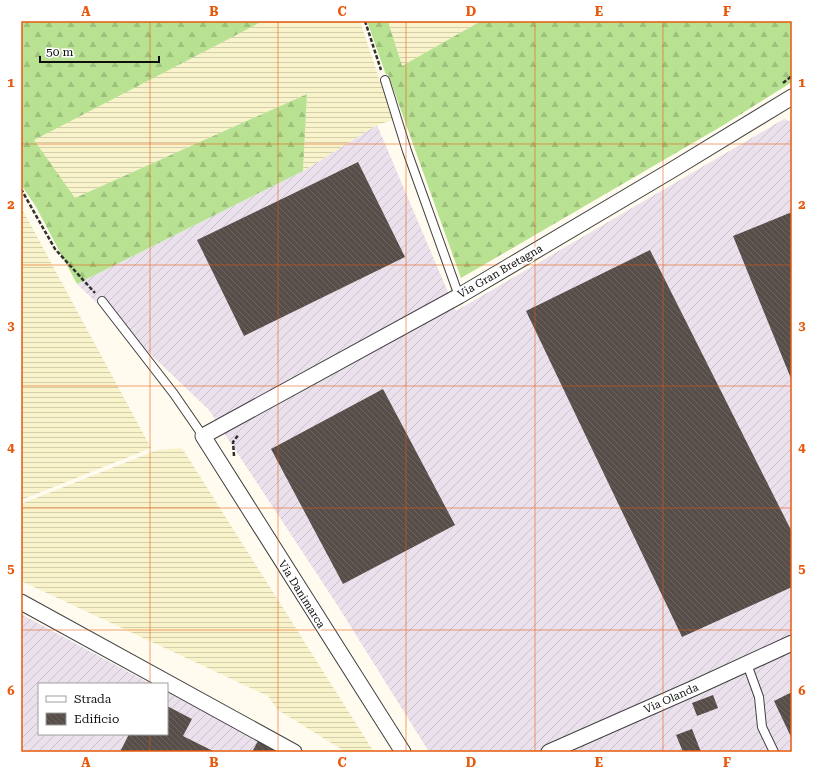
<svg xmlns="http://www.w3.org/2000/svg" width="813" height="773" font-family="'Roboto Serif',serif">
<style>
.industrial{fill:url(#industrial-furrows)}
.farmland{fill:url(#farmland-rules)}
.forest{fill:url(#forest-firs)}
.building{fill:url(#building-back-hatch)}
.lines{fill:none;stroke-linecap:round;stroke-linejoin:round}
.service-casing{stroke:#414141;stroke-width:10}
.minor-casing{stroke:#414141;stroke-width:17}
.path{stroke:#303030;stroke-width:2.5;stroke-dasharray:4 2;stroke-linecap:butt}
.service{stroke:#fff;stroke-width:8}
.minor{stroke:#fff;stroke-width:15}
.grid{fill:none;stroke:#e8590c;stroke-width:1;stroke-opacity:0.55}
.labels{text-anchor:middle;stroke-width:4;stroke-linejoin:round;paint-order:stroke}
.street-label{font-size:11px;fill:#0e0e0e;stroke:#fff}
.neatline{fill:none;stroke:#e8590c;stroke-width:1.5}
.grid-label{font-size:13px;text-anchor:middle;font-weight:bold;fill:#e8590c}
</style>
<defs>
<pattern id="industrial-furrows" width="10" height="10" patternUnits="userSpaceOnUse"><rect width="10" height="10" fill="#ebe1ed"/><path d="M-1 1l2-2M0 10L10 0M9 11l2-2" fill="none" stroke="#c8c0ca"/></pattern>
<pattern id="farmland-rules" width="6" height="5" patternUnits="userSpaceOnUse"><rect width="6" height="5" fill="#f8f3cb"/><path d="M0 2.5h6" fill="none" stroke="#d3cfad"/></pattern>
<pattern id="forest-firs" width="22" height="20" patternUnits="userSpaceOnUse"><rect width="22" height="20" fill="#b8e191"/><path d="M5 1l3.5 6h-7zM16 11l3.5 6h-7z" fill="#9dc07c"/></pattern>
<pattern id="building-back-hatch" width="6" height="6" patternUnits="userSpaceOnUse"><rect width="6" height="6" fill="#574e49"/><path d="M-1 5l2 2M0 0l6 6M5-1l2 2" fill="none" stroke="#6a635f"/></pattern>
</defs>
<rect width="100%" height="100%" fill="#fffbee"/>
<!-- industrial -->
<g class="industrial">
<polygon points="784,119 792,122 792,752 429,752 336,603 209,410 77,284 303,171 377,125 456,311"/>
<polygon points="21,614 151,684 39,684 39,734 167,734 167,692 278,752 21,752"/>
</g>
<!-- farmland -->
<g class="farmland">
<polygon points="263,21 360,21 393,120 377,125 303,171 307,94 75,198 33,140"/>
<polygon points="388,21 481,21 402,66"/>
<polygon points="21,207 151,448 21,500"/>
<polygon points="182,448 374,752 346,752 278,710 268,696 21,581 21,504 157,450"/>
</g>
<!-- forest -->
<g class="forest">
<polygon points="21,21 263,21 34,140 75,198 307,94 303,171 77,284 35,205 21,185"/>
<polygon points="367,21 388,21 402,66 481,21 792,21 792,82 722,126 461,278 388,74 386,75"/>
</g>
<!-- building -->
<g class="building">
<polygon points="358,162 405,257 244,336 197,240"/>
<polygon points="792,212 792,381 733,236"/>
<polygon points="650,250 792,532 792,587 682,637 526,311"/>
<polygon points="383,389 455,525 343,584 271,449"/>
<polygon points="792,692 792,739 774,701"/>
<polygon points="713,695 718,708 697,716 692,703"/>
<polygon points="167,706 192,719 183,736 215,752 120,752 129,734 167,734"/>
<polygon points="692,729 701,752 683,752 676,735"/>
<polygon points="258,741 278,752 252,752"/>
</g>
<g class="lines">
<defs>
<g id="service">
<polyline points="385,80 407,151 459,296"/>
<polyline points="102,301 174,394 203,436"/>
<polyline points="747,664 759,697 762,727 774,752"/>
</g>
<g id="minor">
<polyline points="21,602 294,752"/>
<polyline points="403,752 203,436 459,296 672,170 792,97"/>
<polyline points="549,752 694,688 792,643"/>
</g>
</defs>
<!-- service casing -->
<use href="#service" class="service-casing"/>
<!-- minor casing -->
<use href="#minor" class="minor-casing"/>
<!-- path -->
<g class="path">
<polyline points="365,21 381,70"/>
<polyline points="783,83 792,76"/>
<polyline points="21,189 55,249 95,293"/>
<polyline points="234,456 233,442 239,434"/>
</g>
<!-- service -->
<use href="#service" class="service"/>
<!-- minor -->
<use href="#minor" class="minor"/>
</g>
<!-- grid -->
<path class="grid" d="M150,21v663M278,21v731M406,21v731M535,21v731M663,21v731M21,144h771M21,265h771M21,386h771M21,508h771M21,630h771M150,734v18"/>
<g class="labels">
<!-- street labels -->
<g class="street-label">
<text transform="translate(500 271) rotate(-30)" y="4">Via Gran Bretagna</text>
<text transform="translate(302 594) rotate(58)" y="4">Via Danimarca</text>
<text transform="translate(671 698) rotate(-24)" y="4">Via Olanda</text>
</g>
</g>
<!-- border -->
<rect width="813" height="773" fill="none" stroke="#ffffff" stroke-width="44"/>
<!-- legend -->
<rect x="38" y="683" width="130" height="52" fill="#ffffff" stroke="#9f9f9f"/>
<rect x="46" y="696" width="20" height="6" fill="#ffffff" stroke="#9f9f9f"/>
<text x="74" y="703" font-size="12" fill="#0e0e0e">Strada</text>
<rect x="46" y="713" width="20" height="12" fill="url(#building-back-hatch)" stroke="#9f9f9f"/>
<text x="74" y="723" font-size="12" fill="#0e0e0e">Edificio</text>
<!-- scale -->
<path d="M40 56v6h119v-6" fill="none" stroke="#0e0e0e" stroke-width="2"/>
<text x="46" y="56" font-size="12" fill="#0e0e0e" stroke="#ffffff" stroke-width="3" paint-order="stroke">50 m</text>
<rect x="22" y="22" width="769" height="729" class="neatline"/>
<g class="grid-label">
<text x="86" y="16">A</text>
<text x="214" y="16">B</text>
<text x="342" y="16">C</text>
<text x="471" y="16">D</text>
<text x="599" y="16">E</text>
<text x="727" y="16">F</text>
<text x="11" y="87">1</text>
<text x="802" y="87">1</text>
<text x="11" y="209">2</text>
<text x="802" y="209">2</text>
<text x="11" y="330">3</text>
<text x="802" y="330">3</text>
<text x="11" y="452">4</text>
<text x="802" y="452">4</text>
<text x="11" y="573">5</text>
<text x="802" y="573">5</text>
<text x="11" y="695">6</text>
<text x="802" y="695">6</text>
<text x="86" y="767">A</text>
<text x="214" y="767">B</text>
<text x="342" y="767">C</text>
<text x="471" y="767">D</text>
<text x="599" y="767">E</text>
<text x="727" y="767">F</text>
</g>
</svg>
